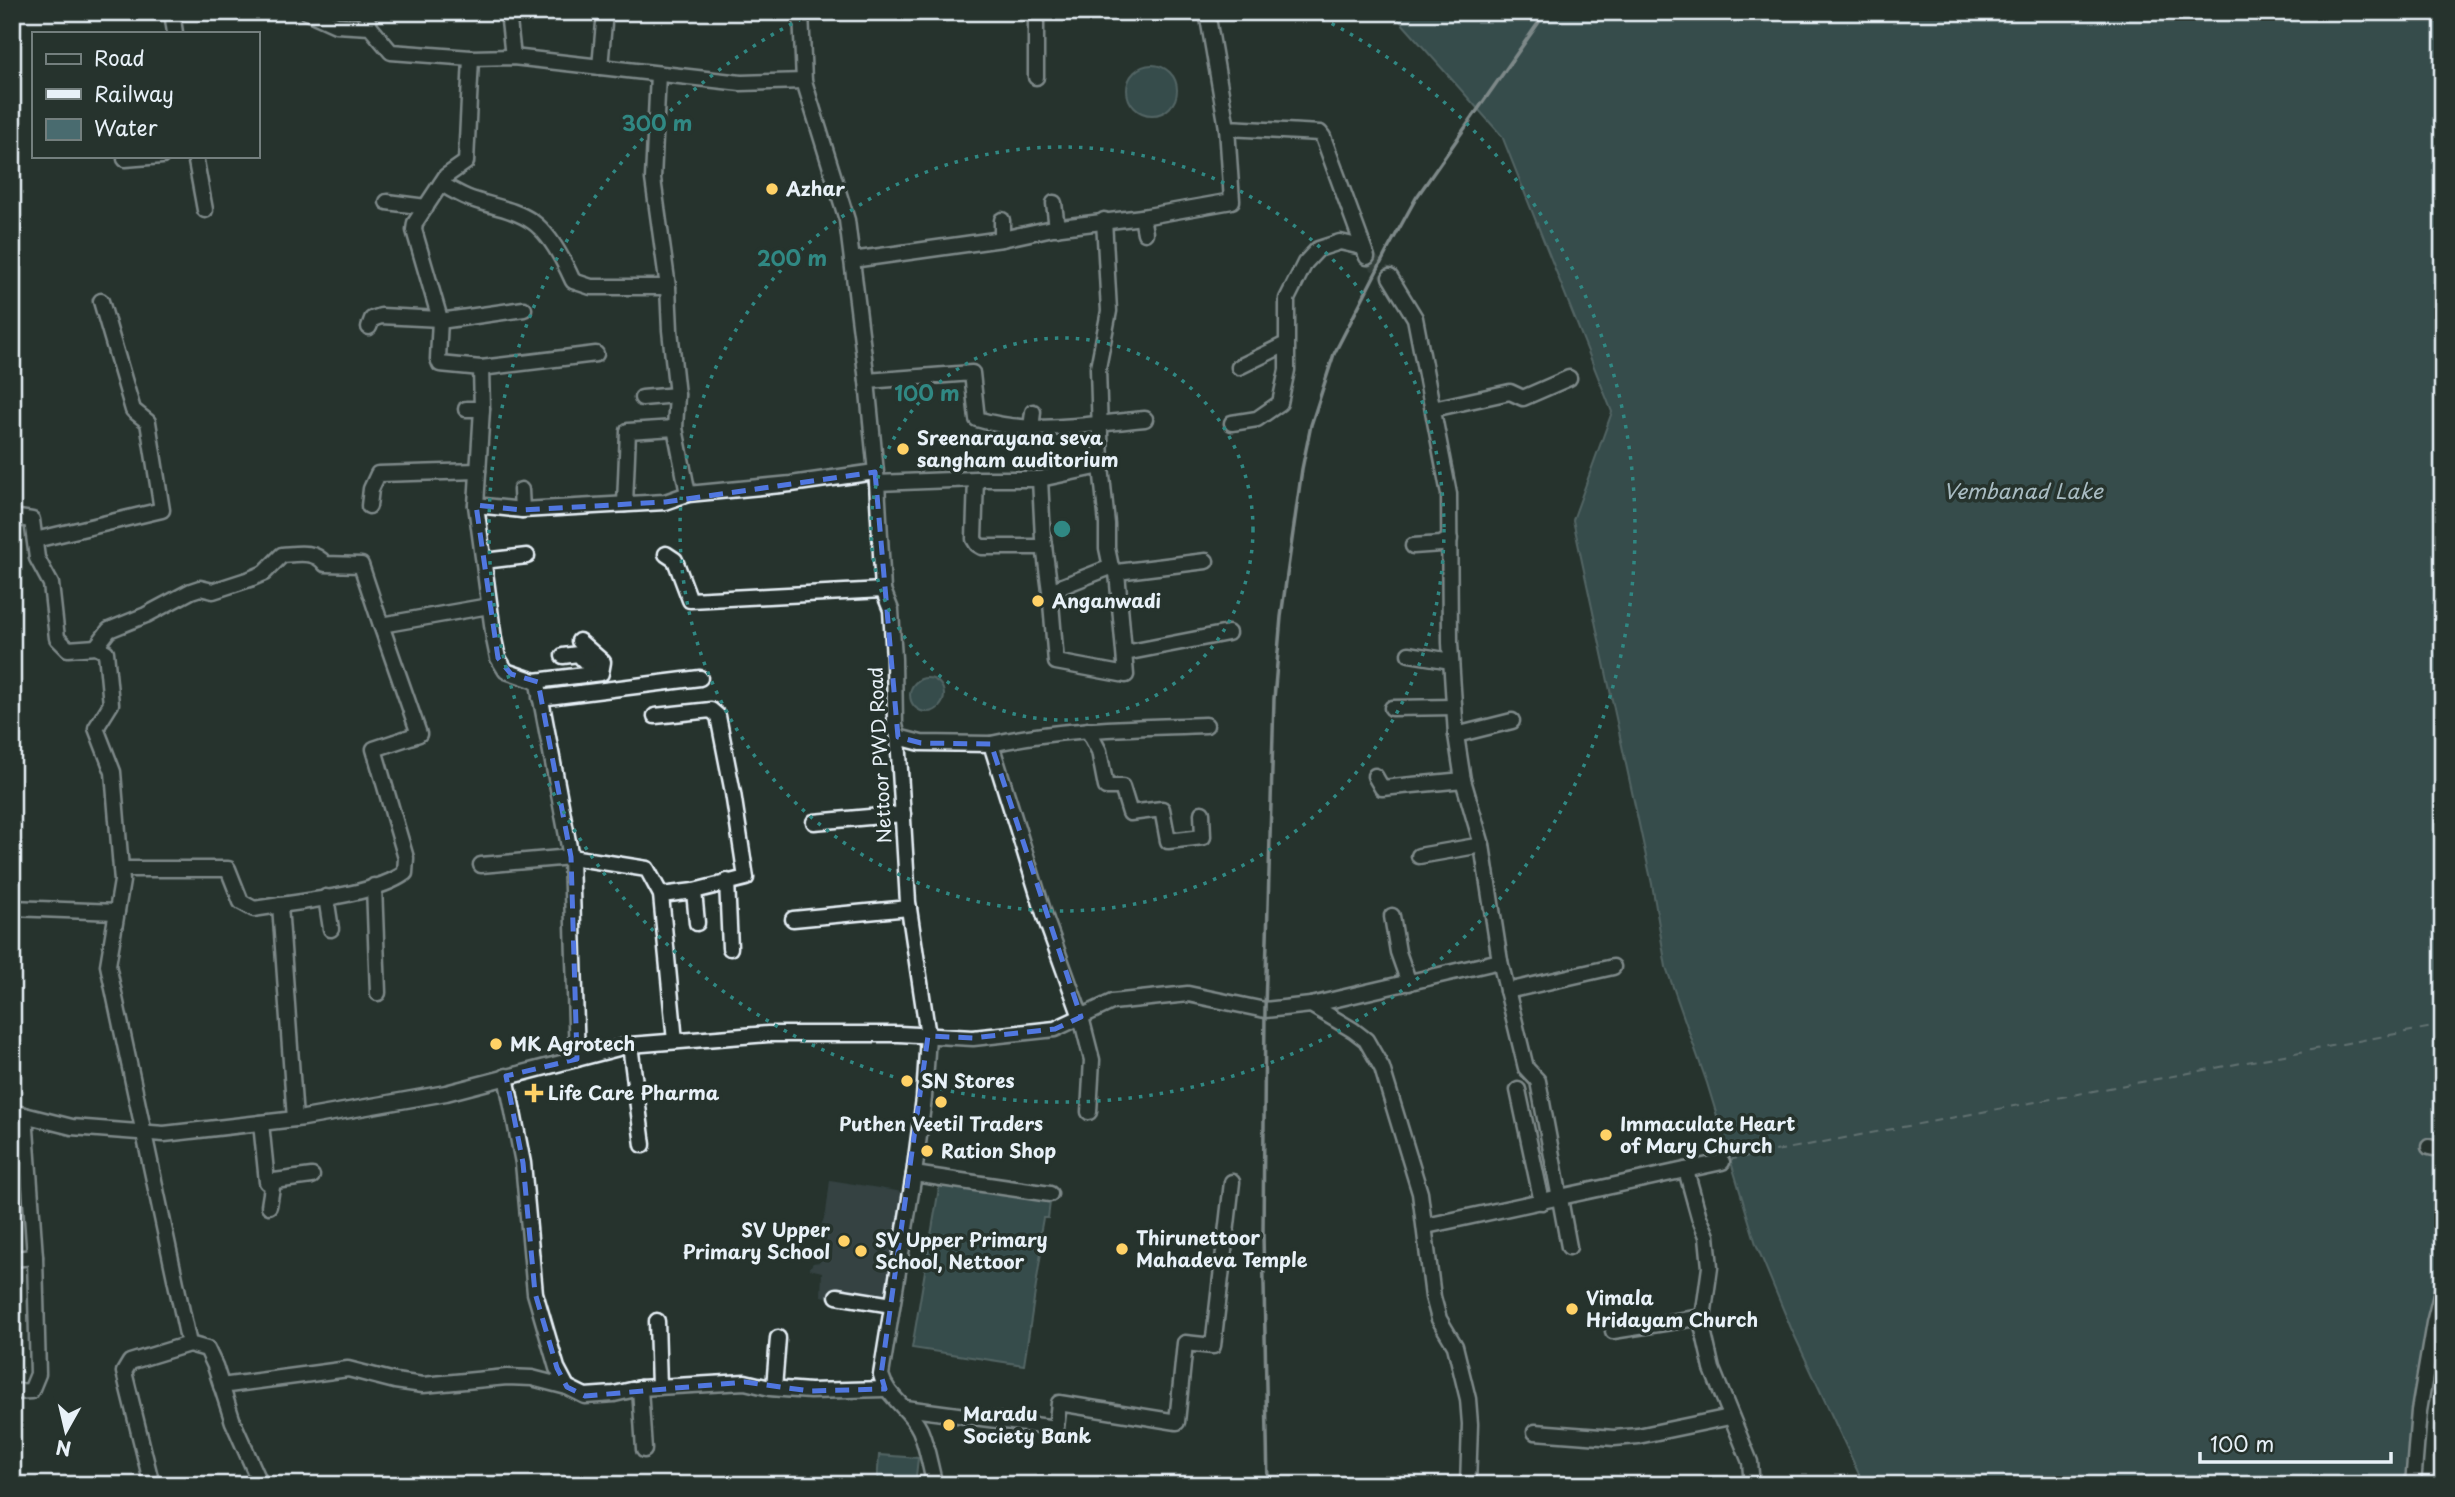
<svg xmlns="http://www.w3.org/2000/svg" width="2455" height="1497" font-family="'Playpen Sans',sans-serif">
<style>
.built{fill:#344242}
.water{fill:#496b6f;stroke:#89a1a6;stroke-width:2}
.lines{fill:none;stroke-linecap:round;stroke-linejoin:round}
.ferry{stroke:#a8bbc1;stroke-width:2;stroke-dasharray:9 7;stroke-linecap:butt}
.minor-tunnel{stroke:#43504b;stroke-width:14;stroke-dasharray:14 7;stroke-linecap:butt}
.minor-casing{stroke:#e8f1f8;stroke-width:19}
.minor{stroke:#26332d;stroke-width:14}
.rail{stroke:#e8f1f8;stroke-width:3.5}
.marked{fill:none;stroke:#5077e0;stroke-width:5;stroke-dasharray:14 9;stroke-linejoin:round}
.ring{fill:none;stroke:#308883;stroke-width:3.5;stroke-dasharray:3.5 7}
.poi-dot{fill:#ffd166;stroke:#26332d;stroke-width:2.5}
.labels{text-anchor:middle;stroke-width:7;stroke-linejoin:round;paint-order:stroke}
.poi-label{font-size:19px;font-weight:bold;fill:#e8f1f8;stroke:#26332d;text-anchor:start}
.street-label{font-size:19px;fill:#e8f1f8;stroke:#26332d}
.water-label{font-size:21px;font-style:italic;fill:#a8bbc1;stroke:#26332d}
.centre{fill:#308883;stroke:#26332d;stroke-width:3.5}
.ring-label{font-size:21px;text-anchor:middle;font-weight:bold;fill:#308883;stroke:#26332d;stroke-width:7;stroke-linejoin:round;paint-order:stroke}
</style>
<rect width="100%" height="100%" fill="#26332d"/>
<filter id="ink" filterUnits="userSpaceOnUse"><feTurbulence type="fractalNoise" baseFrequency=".0143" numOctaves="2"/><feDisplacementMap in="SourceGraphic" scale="14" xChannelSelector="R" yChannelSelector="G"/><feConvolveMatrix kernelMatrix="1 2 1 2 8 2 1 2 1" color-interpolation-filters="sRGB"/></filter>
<g filter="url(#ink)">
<!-- built -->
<polygon class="built" points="830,1180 903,1192 896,1309 821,1296 822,1272 809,1269 813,1263 820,1262 826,1240 816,1238 826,1213"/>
<!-- water -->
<g class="water">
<polygon points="1392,12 2443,12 2443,1136 2427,1139 2426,1153 2443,1161 2443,1254 2415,1388 2407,1485 1864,1485 1791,1328 1756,1244 1707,1083 1666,967 1652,884 1573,520 1612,412 1502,136"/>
<circle cx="1152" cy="90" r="25"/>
<circle cx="927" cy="695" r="17"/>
<polygon points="940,1182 1050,1202 1048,1218 1043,1218 1038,1245 1042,1246 1024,1365 912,1348"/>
<polygon points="879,1455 918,1458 915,1485 877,1485"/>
</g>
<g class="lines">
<!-- ferry -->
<polyline class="ferry" points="1728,1160 2443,1025"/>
<!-- minor-tunnel -->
<polyline class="minor-tunnel" points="1367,257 1390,277"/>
<defs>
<g id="minor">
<polyline points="172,12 175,33"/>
<polyline points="307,12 336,25 370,27 391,52 471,58 513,57 741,83 804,81"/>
<polyline points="365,12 370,27"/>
<polyline points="508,12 513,57"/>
<path d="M801,12l3,69 43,139 20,161 10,102 6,107 8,20 3,49 1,66 3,12 10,165 20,134 -4,62 -10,76 -33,201c6,23 29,33 39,55 7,16 10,37 15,55"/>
<polyline points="1036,12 1036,77"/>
<polyline points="1207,12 1227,128 1320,133 1323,137 1367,257"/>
<polyline points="471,58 466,162 446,176 415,223 414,230 440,319 438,359 440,364 481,368 482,409 476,505 494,639 498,658 506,671 535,681 538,684 571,857 577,1059"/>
<polyline points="600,67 605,12"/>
<polyline points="658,74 653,179 668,287 670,330 677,395 675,428 688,494"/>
<polyline points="195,156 205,210"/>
<polyline points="125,159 162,156"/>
<path d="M441,184c8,4 16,9 25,13 22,9 47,11 67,25 18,13 31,39 40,59l18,6h77"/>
<polyline points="387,202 426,207"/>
<polyline points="1054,203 1057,228"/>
<polyline points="1142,217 1145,233"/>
<polyline points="1002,220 1002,239"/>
<polyline points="1104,220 1109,311 1098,368 1101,466 1107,524 1107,548 1111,567"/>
<polyline points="852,260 1002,239 1053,228 1142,217 1232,201 1227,128"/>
<polyline points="440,321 524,309"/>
<polyline points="369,327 372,319 381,316 440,319"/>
<polyline points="1239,367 1286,344"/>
<polyline points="481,368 596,354"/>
<path d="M867,381l105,-8 5,46c54,17 113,5 168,0"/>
<polyline points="642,398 677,395"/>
<polyline points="466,409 482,409"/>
<polyline points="1433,409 1510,392 1523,398 1569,378"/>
<polyline points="1232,423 1257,419 1280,403 1287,370 1287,299 1305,263 1318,249 1340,242 1362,247"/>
<polyline points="1031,428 1033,412"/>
<polyline points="976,479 974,539 977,544 982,547 1044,547"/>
<polyline points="1040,479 1101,466"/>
<polyline points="877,483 976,479 1040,479 1043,538 1050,591 1111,567 1117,572 1206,561"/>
<polyline points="521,490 522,510"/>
<polyline points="625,504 628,431 675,428"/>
<polyline points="476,505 522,510 665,502 688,494 791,484 875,472"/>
<polyline points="369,506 371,489 378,474 478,471"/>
<polyline points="12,517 32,520 37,558 51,584 57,638 68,649 96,647 106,652 111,704 96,728 113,772 122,881 108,965 189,1344 130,1362 124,1372 152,1485"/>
<polyline points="35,540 162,510 148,422 133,410 101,301"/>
<polyline points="1413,546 1441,544 1450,539"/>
<polyline points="666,554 675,560 690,600 883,590"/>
<polyline points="484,561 527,556"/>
<polyline points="1050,591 1056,662 1126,675 1117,572"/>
<path d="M96,647l13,-17 37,-15 45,-24 9,-3 13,3 37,-12 14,-6 18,-18c15,-1 33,-5 43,9l36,1 20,60 108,-19"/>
<polyline points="1125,653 1228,633"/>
<polyline points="1409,654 1451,661"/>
<polyline points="563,656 578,654 596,673"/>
<polyline points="535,681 601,673 603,662 579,641"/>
<polyline points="540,698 700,678"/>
<polyline points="1392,708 1454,707"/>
<polyline points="655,716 711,710 718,716 733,793 746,878 694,891 661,895"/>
<polyline points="1088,730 1099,751 1106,787 1122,787 1130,813 1162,809 1168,841 1203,837 1202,813"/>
<polyline points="1456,735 1512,721"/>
<polyline points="898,737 921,743 991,744 1046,920 1081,1017 1092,1060 1089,1112"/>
<path d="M991,744c70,-16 143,-16 215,-19"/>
<polyline points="1375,776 1382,788 1463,780"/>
<polyline points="814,822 903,814"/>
<polyline points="1419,856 1482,845"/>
<polyline points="481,865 571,857 647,869 661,895 675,1041"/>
<path d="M121,869h107l13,33 13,7c40,-7 120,-13 151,-36l1,-15 -32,-109 45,-15 -38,-109"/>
<polyline points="727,881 730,948"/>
<polyline points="374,886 378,993"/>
<polyline points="694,891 697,923"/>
<polyline points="326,897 331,929"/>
<polyline points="280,905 295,1119"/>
<polyline points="12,908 117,912"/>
<polyline points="1392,916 1398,952 1409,983"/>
<polyline points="793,919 909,908"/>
<polyline points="1500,961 1526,1068 1538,1081 1569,1247"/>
<polyline points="1507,991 1613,967"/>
<polyline points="1311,1005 1353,1030 1366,1040 1382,1068 1420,1193 1433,1297 1439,1319 1455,1346 1468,1399 1470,1424 1468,1485"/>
<polyline points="630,1045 643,1145"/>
<polyline points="506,1076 523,1163 535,1293 557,1368 567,1387"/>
<polyline points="1518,1090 1542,1202"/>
<polyline points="12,1112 72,1127 164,1134 304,1118 446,1093 630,1045 768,1034 899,1034 973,1038 1055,1029 1112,1002 1188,994 1265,1010 1311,1005 1500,961 1482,845 1463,780 1456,735 1450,643 1449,494 1415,318 1390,277"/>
<polyline points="261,1123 267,1182 312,1176"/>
<polyline points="2429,1147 2443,1150"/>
<polyline points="1686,1170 1699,1217 1707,1236 1710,1267 1702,1325 1712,1369 1750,1462 1752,1485"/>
<polyline points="914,1174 1050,1194"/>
<polyline points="269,1206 273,1181"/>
<polyline points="1426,1226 1722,1162"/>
<polyline points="12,1259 35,1257"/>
<polyline points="837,1296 892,1305"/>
<polyline points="657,1321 659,1387"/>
<polyline points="1613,1331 1703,1317"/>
<polyline points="189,1344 207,1349 215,1366 233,1422 261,1485"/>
<polyline points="221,1386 348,1369 395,1381 423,1385 507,1377 532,1378 567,1387 585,1396 614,1394 640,1388 745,1382 770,1388 810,1391 885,1389"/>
<polyline points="640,1388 644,1450"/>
<polyline points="774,1388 778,1338"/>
<polyline points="12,1392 31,1391 38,1374 35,1257 25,1115"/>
<polyline points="905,1408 1056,1428 1059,1403 1177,1422 1185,1343 1213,1346 1232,1182"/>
<polyline points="1535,1432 1614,1438 1638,1436 1730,1417"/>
<polyline points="2413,1485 2419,1411 2434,1323 2443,1287"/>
</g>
</defs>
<!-- minor casing -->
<use href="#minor" class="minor-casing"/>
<!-- minor -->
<use href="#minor" class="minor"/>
<!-- rail -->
<polyline class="rail" points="1268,1485 1263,1234 1265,1010 1274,699 1281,617 1302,469 1311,425 1334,354 1388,249 1416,198 1546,12"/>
</g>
</g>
<!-- marked area -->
<path d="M0 0H2455V1497H0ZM875,472l23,265 23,6 70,1 90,273 -26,12 -82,9 -45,-2 -47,339 4,14 -75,2 -65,-9 -160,14 -18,-9 -10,-19 -22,-75 -12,-130 -17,-87 71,-17 -6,-202 -33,-175 -27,-8 -13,-16 -22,-153 46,5 143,-8z" fill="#26332d" fill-opacity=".55" fill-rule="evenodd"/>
<path class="marked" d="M875,472l23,265 23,6 70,1 90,273 -26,12 -82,9 -45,-2 -47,339 4,14 -75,2 -65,-9 -160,14 -18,-9 -10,-19 -22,-75 -12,-130 -17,-87 71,-17 -6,-202 -33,-175 -27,-8 -13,-16 -22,-153 46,5 143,-8z"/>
<!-- distance rings -->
<g class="ring">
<circle cx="1062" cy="529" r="191"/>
<circle cx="1062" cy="529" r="382"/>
<path d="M1313 14A573 573 0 1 1 811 14"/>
</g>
<!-- markers -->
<g class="poi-dot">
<circle cx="772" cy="189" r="7"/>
<circle cx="903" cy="449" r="7"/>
<circle cx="1038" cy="601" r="7"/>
<circle cx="496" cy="1044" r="7"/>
<circle cx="907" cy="1081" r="7"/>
<path d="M530.5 1082.5h7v7h7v7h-7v7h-7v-7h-7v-7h7z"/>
<circle cx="941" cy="1102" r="7"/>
<circle cx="1606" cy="1135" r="7"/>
<circle cx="927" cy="1151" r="7"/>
<circle cx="844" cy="1241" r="7"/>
<circle cx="1122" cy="1249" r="7"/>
<circle cx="861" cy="1251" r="7"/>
<circle cx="1572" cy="1309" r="7"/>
<circle cx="949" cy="1425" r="7"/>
</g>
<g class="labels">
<!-- poi labels -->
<g class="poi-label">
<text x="786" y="196">Azhar</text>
<text x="917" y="445">Sreenarayana seva<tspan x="917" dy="22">sangham auditorium</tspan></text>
<text x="1052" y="608">Anganwadi</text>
<text x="510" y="1051">MK Agrotech</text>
<text x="921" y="1088">SN Stores</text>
<text x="548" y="1100">Life Care Pharma</text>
<text x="941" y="1131" text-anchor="middle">Puthen Veetil Traders</text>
<text x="1620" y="1131">Immaculate Heart<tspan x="1620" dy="22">of Mary Church</tspan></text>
<text x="941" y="1158">Ration Shop</text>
<text x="830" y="1237" text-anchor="end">SV Upper<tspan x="830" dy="22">Primary School</tspan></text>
<text x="1136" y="1245">Thirunettoor<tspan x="1136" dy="22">Mahadeva Temple</tspan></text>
<text x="875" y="1247">SV Upper Primary<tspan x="875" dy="22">School, Nettoor</tspan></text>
<text x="1586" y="1305">Vimala<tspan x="1586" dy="22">Hridayam Church</tspan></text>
<text x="963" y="1421">Maradu<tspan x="963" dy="22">Society Bank</tspan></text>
</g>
<!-- street labels -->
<g class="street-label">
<text transform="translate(880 755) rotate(-93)" y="7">Nettoor PWD Road</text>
</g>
<!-- water labels -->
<g class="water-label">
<text x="2023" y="499">Vembanad Lake</text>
</g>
</g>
<circle cx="1062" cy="529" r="10" class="centre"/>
<g class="ring-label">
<text x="657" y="131">300 m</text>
<text x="792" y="266">200 m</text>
<text x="927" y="401">100 m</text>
</g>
<!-- margin -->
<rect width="2455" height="1497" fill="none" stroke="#26332d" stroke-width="42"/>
<rect x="21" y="21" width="2413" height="1455" fill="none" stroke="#e8f1f8" stroke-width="2.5" filter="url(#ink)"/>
<!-- legend -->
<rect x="32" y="32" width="228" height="126" fill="#26332d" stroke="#747f7e" stroke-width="2"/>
<rect x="46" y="54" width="35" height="10" fill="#26332d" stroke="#747f7e" stroke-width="2"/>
<text x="94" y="66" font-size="21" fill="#e8f1f8">Road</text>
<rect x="46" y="89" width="35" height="10" fill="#e8f1f8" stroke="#747f7e" stroke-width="2"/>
<text x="94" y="102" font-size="21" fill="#e8f1f8">Railway</text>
<rect x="46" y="119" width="35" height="21" fill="#496b6f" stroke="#747f7e" stroke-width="2"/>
<text x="94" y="136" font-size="21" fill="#e8f1f8">Water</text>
<!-- north arrow -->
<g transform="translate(66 1431) rotate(188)" stroke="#26332d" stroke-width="5" paint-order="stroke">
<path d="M0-5L12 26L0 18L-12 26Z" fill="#e8f1f8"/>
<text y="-10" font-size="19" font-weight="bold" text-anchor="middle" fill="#e8f1f8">N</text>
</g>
<!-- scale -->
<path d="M2200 1452v10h191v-10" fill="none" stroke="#e8f1f8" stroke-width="3.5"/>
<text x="2210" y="1452" font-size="21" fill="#e8f1f8" stroke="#26332d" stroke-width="5" paint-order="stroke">100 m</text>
</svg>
